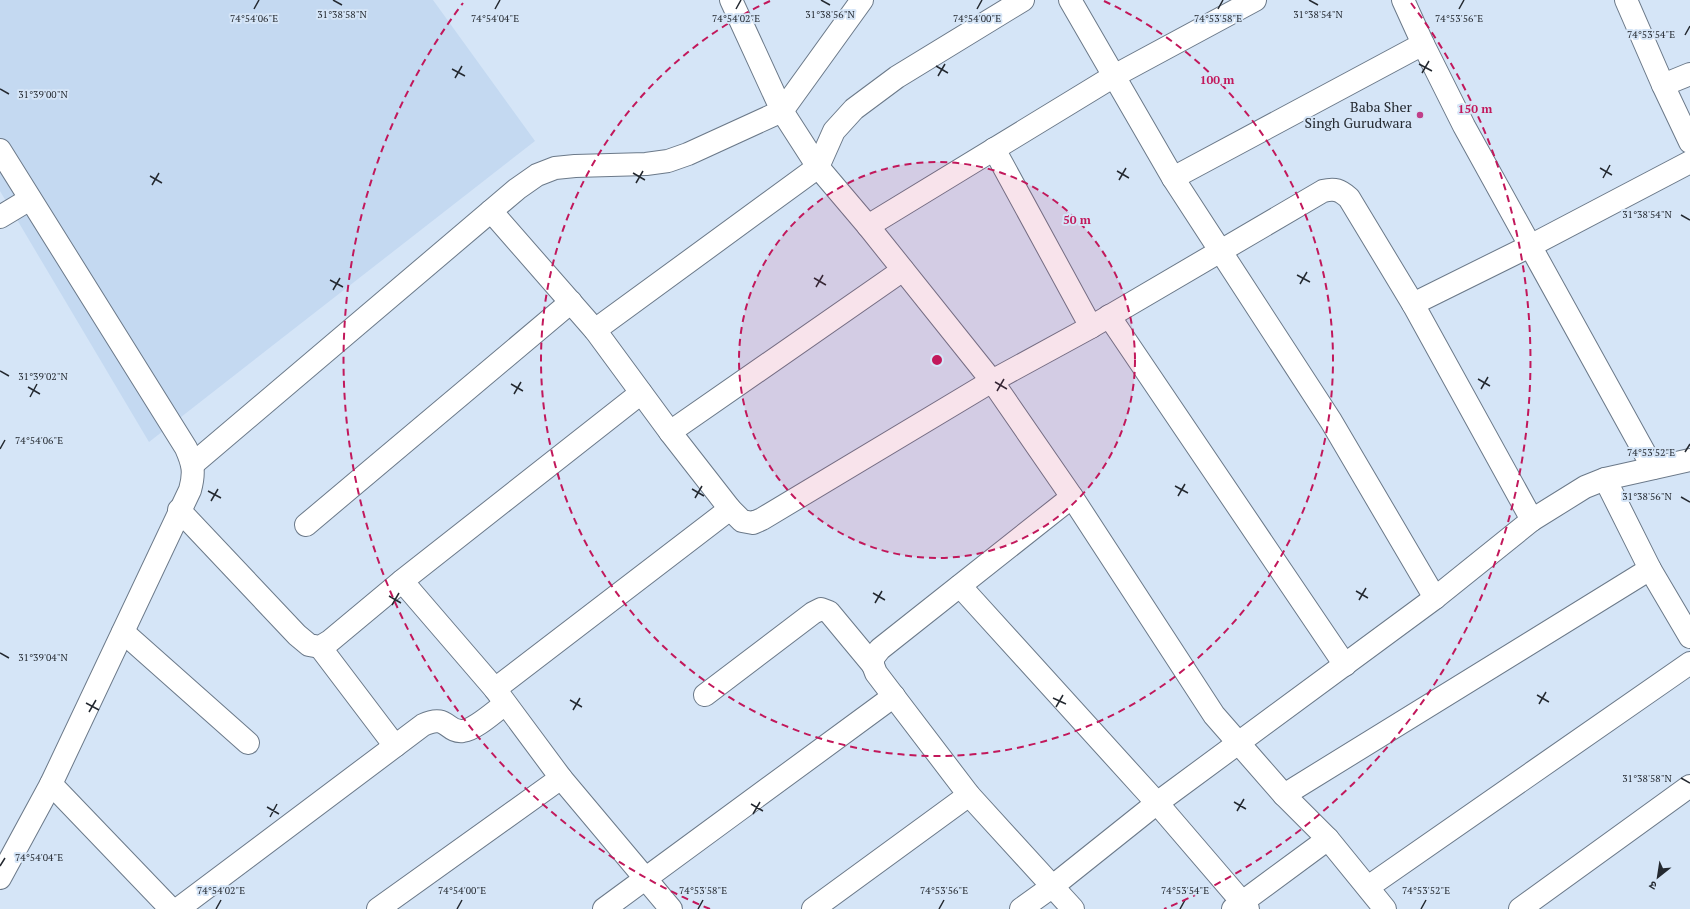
<svg xmlns="http://www.w3.org/2000/svg" width="1690" height="909" font-family="'PT Serif','Noto Sans Devanagari',serif">
<style>
.built{fill:#c4d9f1}
.lines{fill:none;stroke-linecap:round;stroke-linejoin:round}
.minor-casing{stroke:#6b7989;stroke-width:24}
.minor{stroke:#fff;stroke-width:22}
.ticks{fill:none;stroke:#242930;stroke-width:1.5}
.ring{fill:none;stroke:#c2185b;stroke-width:2;stroke-dasharray:7 5}
.poi-dot{fill:#c03f89;stroke:#d5e5f7;stroke-width:1.5}
.labels{text-anchor:middle;stroke-width:4;stroke-linejoin:round;paint-order:stroke}
.poi-label{font-size:14px;fill:#242930;stroke:#d5e5f7;text-anchor:end}
.ticks-label{font-size:10px;text-anchor:middle;fill:#242930;stroke:#d5e5f7;stroke-width:4;stroke-linejoin:round;paint-order:stroke}
.centre{fill:#c2185b;stroke:#d5e5f7;stroke-width:2}
.ring-label{font-size:12px;text-anchor:middle;font-weight:bold;fill:#c2185b;stroke:#d5e5f7;stroke-width:4;stroke-linejoin:round;paint-order:stroke}
</style>
<rect width="100%" height="100%" fill="#d5e5f7"/>
<!-- built -->
<polygon class="built" points="0,0 433,0 535,141 149,442 0,191"/>
<g class="lines">
<defs>
<g id="minor">
<polyline points="731,0 782,111 818,167 868,226 992,381 1072,497 1214,715 1284,795 1328,839 1385,909"/>
<polyline points="1070,0 1173,178 1331,421 1435,598"/>
<polyline points="1403,0 1423,44 1464,126 1653,468"/>
<polyline points="1626,0 1663,85 1690,142"/>
<polyline points="1663,85 1690,74"/>
<polyline points="994,149 1091,327"/>
<path d="M0,150l186,298c7,16 9,24 4,42l-139,294 120,125"/>
<polyline points="1173,178 1423,44"/>
<path d="M491,211l104,119 75,102 60,77 12,12 11,2 9,-4 230,-138 99,-54 232,-136c12,-3 17,-1 26,7l64,106 119,216 53,-33 20,-8 85,-19"/>
<polyline points="0,217 30,199"/>
<polyline points="868,226 1114,76 1255,0"/>
<polyline points="1413,304 1530,246 1690,162"/>
<polyline points="1109,316 1345,665"/>
<polyline points="595,330 818,167 834,131 854,109 897,77 1023,0"/>
<polyline points="670,432 903,270"/>
<polyline points="193,464 517,189 537,175 555,168 575,166 646,164 668,161 688,154 782,111 862,0"/>
<polyline points="1605,479 1650,569 1690,637"/>
<polyline points="1072,497 880,649 873,658 873,665 876,673 969,795 1073,909"/>
<polyline points="179,510 297,635 309,645 320,647 330,641 402,581 641,393"/>
<polyline points="306,525 571,302"/>
<polyline points="402,581 495,689 561,778 671,909"/>
<polyline points="960,586 1157,803 1248,909"/>
<polyline points="123,632 248,743"/>
<polyline points="320,647 395,746"/>
<polyline points="495,689 730,509"/>
<polyline points="705,695 813,613 821,609 829,612 873,665"/>
<polyline points="1284,795 1650,569"/>
<polyline points="0,878 51,784"/>
<polyline points="1368,887 1690,663"/>
<path d="M178,909l245,-184c25,-12 23,8 40,6 13,-2 32,-20 42,-27"/>
<polyline points="378,909 561,778"/>
<polyline points="604,909 894,696"/>
<polyline points="813,909 969,795"/>
<polyline points="1021,909 1053,886 1157,803 1435,598 1532,520"/>
<polyline points="1233,909 1328,839"/>
<polyline points="1520,909 1690,786"/>
</g>
</defs>
<!-- minor casing -->
<use href="#minor" class="minor-casing"/>
<!-- minor -->
<use href="#minor" class="minor"/>
</g>
<!-- ticks -->
<path class="ticks" d="M333,0l9,5M821,0l9,5M1309,0l9,5M254,9l5,-9M495,9l5,-9M736,9l5,-9M977,9l5,-9M1218,9l5,-9M1459,9l5,-9M1685,35l5,-9M1419,64l13,7M936,66l12,7M452,69l13,7M1422,73l7,-12M938,76l7,-12M455,78l7,-12M0,89l9,5M1600,168l12,7M1117,171l12,7M633,173l12,7M150,176l12,7M1603,178l7,-13M1119,180l7,-12M636,183l7,-12M152,185l7,-12M1681,215l9,5M1297,275l13,7M814,278l12,7M330,280l13,7M1300,284l7,-12M816,287l7,-12M333,290l7,-12M0,371l9,5M1478,379l12,7M995,382l12,7M511,384l12,7M28,387l12,7M1481,389l7,-12M997,391l7,-12M514,394l7,-12M30,397l7,-13M0,449l5,-9M1685,452l5,-8M1175,486l13,7M692,489l12,7M208,491l13,7M1178,496l7,-12M1681,497l9,5M695,498l7,-12M211,501l7,-12M1356,591l12,7M873,593l12,7M389,596l12,7M1359,600l7,-12M875,603l7,-12M392,605l7,-12M0,653l9,5M1537,695l12,7M1053,698l13,6M570,700l12,7M86,703l13,7M1539,704l7,-12M1056,707l7,-12M573,710l7,-12M89,712l7,-12M1681,778l9,5M1234,802l12,7M751,804l12,7M267,807l12,7M1237,811l7,-12M753,814l7,-12M270,817l7,-13M0,866l5,-8M216,909l5,-9M457,909l5,-9M698,909l5,-9M939,909l5,-9M1180,909l5,-9M1421,909l5,-9"/>
<!-- distance rings -->
<circle cx="937" cy="360" r="198" fill="#c2185b" fill-opacity=".12"/>
<g class="ring">
<circle cx="937" cy="360" r="198"/>
<path d="M1104 1A396 396 0 1 1 770 1"/>
<path d="M710 909A594 594 0 0 1 463 3M1411 3A594 594 0 0 1 1164 909"/>
</g>
<!-- markers -->
<circle class="poi-dot" cx="1420" cy="115" r="4"/>
<g class="labels">
<!-- poi labels -->
<g class="poi-label">
<text x="1412" y="112">Baba Sher<tspan x="1412" dy="16">Singh Gurudwara</tspan></text>
</g>
</g>
<g class="ticks-label">
<text x="342" y="18">31°38'58"N</text>
<text x="830" y="18">31°38'56"N</text>
<text x="1318" y="18">31°38'54"N</text>
<text x="254" y="22">74°54'06"E</text>
<text x="495" y="22">74°54'04"E</text>
<text x="736" y="22">74°54'02"E</text>
<text x="977" y="22">74°54'00"E</text>
<text x="1218" y="22">74°53'58"E</text>
<text x="1459" y="22">74°53'56"E</text>
<text x="1651" y="38">74°53'54"E</text>
<text x="43" y="98">31°39'00"N</text>
<text x="1647" y="218">31°38'54"N</text>
<text x="43" y="380">31°39'02"N</text>
<text x="39" y="444">74°54'06"E</text>
<text x="1651" y="456">74°53'52"E</text>
<text x="1647" y="500">31°38'56"N</text>
<text x="43" y="661">31°39'04"N</text>
<text x="1647" y="782">31°38'58"N</text>
<text x="39" y="861">74°54'04"E</text>
<text x="221" y="894">74°54'02"E</text>
<text x="462" y="894">74°54'00"E</text>
<text x="703" y="894">74°53'58"E</text>
<text x="944" y="894">74°53'56"E</text>
<text x="1185" y="894">74°53'54"E</text>
<text x="1426" y="894">74°53'52"E</text>
</g>
<circle cx="937" cy="360" r="6" class="centre"/>
<g class="ring-label">
<text x="1217" y="84">100 m</text>
<text x="1475" y="113">150 m</text>
<text x="1077" y="224">50 m</text>
</g>
<!-- north arrow -->
<g transform="translate(1658 877) rotate(210)" stroke="#d5e5f7" stroke-width="3" paint-order="stroke">
<path d="M0-3L7 15L0 10L-7 15Z" fill="#242930"/>
<text y="-6" font-size="11" font-weight="bold" text-anchor="middle" fill="#242930">उ</text>
</g>
</svg>
